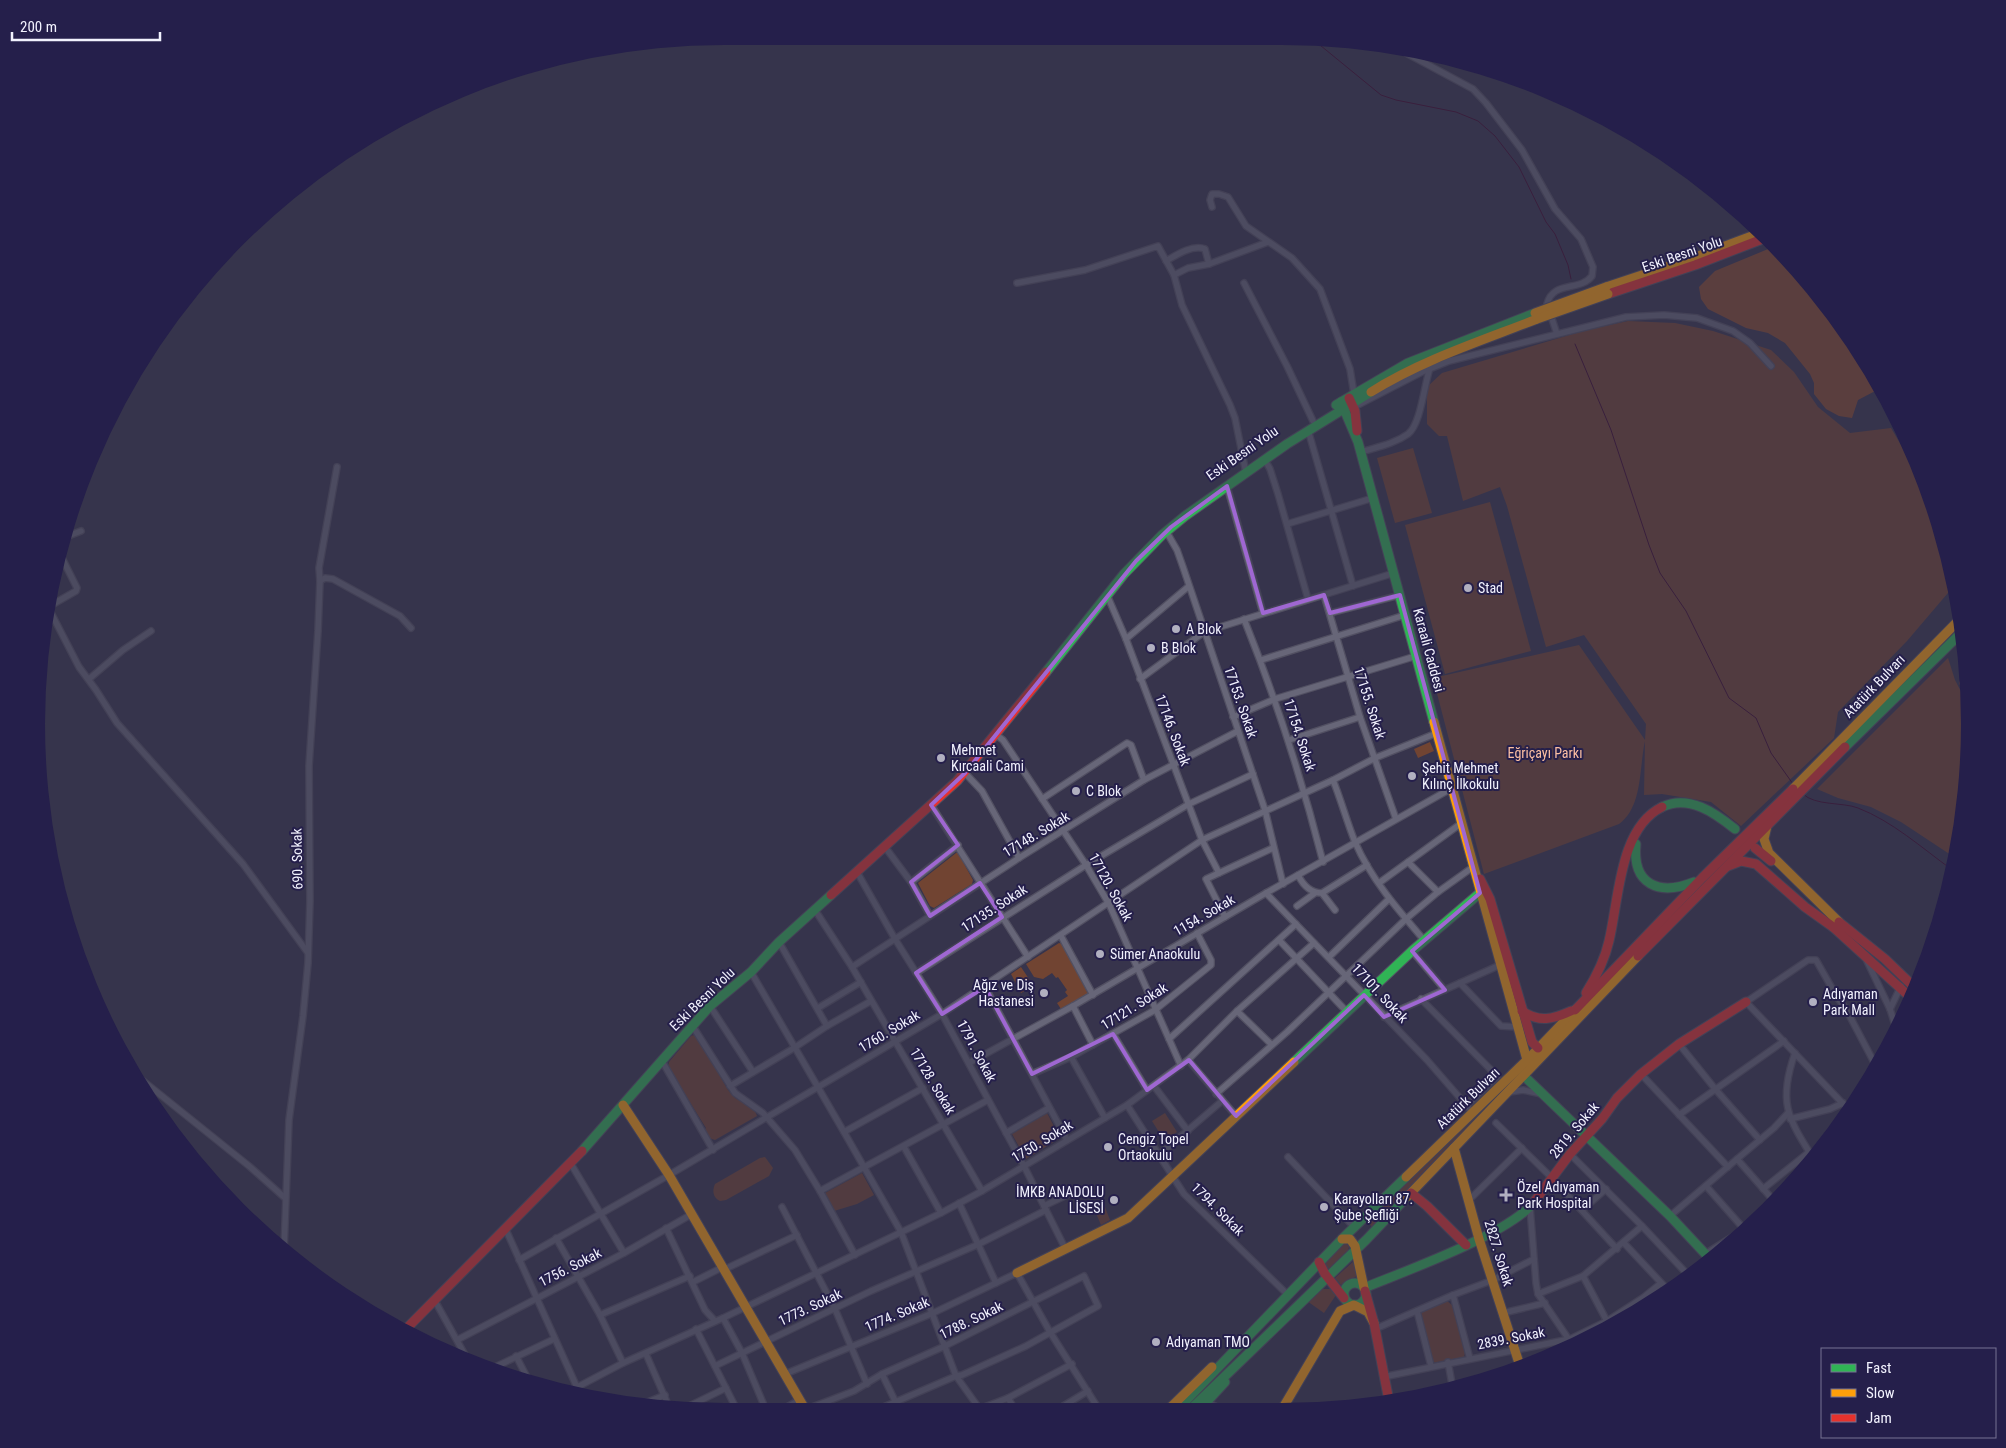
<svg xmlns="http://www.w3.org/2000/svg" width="2006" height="1448" font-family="'Roboto Condensed',sans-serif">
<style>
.green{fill:#714432}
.forest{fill:#864a2e}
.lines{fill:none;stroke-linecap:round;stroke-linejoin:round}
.stream{stroke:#3c052a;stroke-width:1}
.street-casing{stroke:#525062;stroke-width:8}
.fast-casing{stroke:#525062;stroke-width:11}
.slow-casing{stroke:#525062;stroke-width:11}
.jam-casing{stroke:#525062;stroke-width:11}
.street{stroke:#676678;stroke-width:5.5}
.fast{stroke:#30b455;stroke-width:9}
.slow{stroke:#ff9f0a;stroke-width:9}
.jam{stroke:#e5322d;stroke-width:9}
.slow-bridge-casing{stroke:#525062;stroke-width:11;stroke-linecap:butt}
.slow-bridge{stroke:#ff9f0a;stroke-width:9}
.marked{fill:none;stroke:#9f67d2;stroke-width:4;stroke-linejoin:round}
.poi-dot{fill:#b1b0c0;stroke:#251f4b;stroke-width:2}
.labels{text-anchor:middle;stroke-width:4;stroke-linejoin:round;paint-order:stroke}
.street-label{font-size:14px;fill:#f2f2fe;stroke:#251f4b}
.poi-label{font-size:14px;fill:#f2f2fe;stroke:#251f4b;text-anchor:start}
.park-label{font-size:14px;fill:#fcbfa2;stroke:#251f4b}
</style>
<rect width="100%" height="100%" fill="#37344c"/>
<!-- green -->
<g class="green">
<path d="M1628,321l47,2 38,8 58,19 23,22 24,35 32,26 41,-5 31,53 28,86 3,20 -46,54 -69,71 -4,26 -93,88 -30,-24 -49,-8 -18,1 1,-54c-6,26 -2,66 -26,83l-135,50 -51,-196 146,-33 66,95 1,-16 -62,-89 -38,12 -39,-141 -7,-19 -37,14 -16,-65h-8l-12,-12v-37l15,-14 144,-43z"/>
<polygon points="1413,448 1432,513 1395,523 1377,458"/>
<polygon points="1490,502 1531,651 1445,674 1405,525"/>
<polygon points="1948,658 1955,680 1967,703 1964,813 1954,857 1901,822 1871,807 1838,798 1817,789"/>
<polygon points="1430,742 1434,751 1418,758 1414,749"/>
<polygon points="956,853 958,853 973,880 972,884 934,908 930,906 918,883"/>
<polygon points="1059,943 1063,944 1088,994 1061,1009 1057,1003 1068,996 1065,992 1067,990 1058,977 1056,978 1052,973 1043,979 1034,977 1026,964"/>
<polygon points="1021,967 1029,979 1026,984 1026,990 1021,993 1011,974"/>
<path d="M694,1035c16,12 25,46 39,61 8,8 21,8 24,20l-42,24 -6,-2 -5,-8 2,-2 -38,-61 1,-5 22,-26z"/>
<polygon points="1522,1069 1373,1228 1366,1220"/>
<polygon points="1047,1113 1060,1138 1026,1159 1012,1134"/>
<polygon points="1165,1113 1177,1132 1164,1140 1152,1121"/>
<path d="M765,1157l8,11 -4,8 -43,24 -6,1c-7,-3 -8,-10 -5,-17l45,-26z"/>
<polygon points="862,1173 874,1195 857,1204 834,1211 825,1193"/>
<polygon points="1103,1202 1110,1220 1101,1225 1093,1206"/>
<polygon points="1345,1243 1349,1246 1348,1252 1328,1270 1324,1263"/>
<polygon points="1354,1261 1357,1276 1341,1285 1335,1278"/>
<polygon points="1320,1289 1333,1289 1336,1295 1324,1313 1307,1301"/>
<polygon points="1447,1301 1452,1305 1465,1353 1464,1357 1432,1363 1419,1312"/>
</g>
<!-- forest -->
<g class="forest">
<polygon points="1773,247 1827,305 1879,389 1858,400 1852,418 1839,416 1826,409 1814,394 1814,383 1810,374 1785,343 1768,333 1746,328 1708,309 1701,299 1699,287 1715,271"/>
<polygon points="1966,665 1968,679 1968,698 1964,695 1959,683"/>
</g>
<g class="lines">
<!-- stream -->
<g class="stream">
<polyline points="1315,41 1381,95 1396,100 1456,112 1478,121 1495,136 1519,167 1546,222 1555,234 1568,265 1571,279"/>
<polyline points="1575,344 1611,430 1649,545 1660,573 1686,611 1729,698 1756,718 1771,753 1793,784"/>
<path d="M1803,794c12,12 40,8 55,14 34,13 64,40 93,61"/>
</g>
<defs>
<g id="street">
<path d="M1406,53l67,36 13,14 36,47 33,59 26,30 12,28 -1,9c-12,16 -39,4 -45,28l10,30"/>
<polyline points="1212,207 1210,200 1212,194 1219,194 1228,197 1246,226 1292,258 1320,289 1350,369 1354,394"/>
<path d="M1166,261c10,-6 27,-17 39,-12l4,15"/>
<polyline points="1174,275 1188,268 1209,264 1268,242"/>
<polyline points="1017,283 1085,270 1158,246 1174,275 1182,305 1230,405 1235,418 1245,468"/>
<polyline points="1244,283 1287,366 1313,421"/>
<polyline points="1356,406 1422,372 1449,361 1626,317 1664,315 1697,318 1733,331 1750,343 1771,366"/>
<polyline points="1308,430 1353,586"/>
<path d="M1361,452c16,-5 33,-8 47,-18 13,-10 16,-49 22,-66"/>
<polyline points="1265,460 1270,469 1278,494 1308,599"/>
<polyline points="1227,486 1263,613"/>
<polyline points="1287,524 1373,498"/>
<polyline points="1166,531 1177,550 1183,567 1265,810 1283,884"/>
<polyline points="68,536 81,531"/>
<polyline points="320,581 325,578 333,579 400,616 411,628"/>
<polyline points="1107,595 1126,639 1202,840 1219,873"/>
<polyline points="1324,595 1360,717 1396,819"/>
<polyline points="48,607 79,667 96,690 117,723 243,864 308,953"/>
<polyline points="48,607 76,591 77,588 61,556"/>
<polyline points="1330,613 1400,595"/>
<path d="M1244,619c32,80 58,160 79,243"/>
<polyline points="1126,639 1189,586"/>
<polyline points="1261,660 1405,615"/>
<polyline points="89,679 123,650 151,631"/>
<polyline points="1140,679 1204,632 1394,573"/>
<polyline points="1233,717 1275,699 1416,656"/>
<polyline points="995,734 1003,740 1086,865 1109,904 1181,1066"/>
<polyline points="1289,740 1360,717"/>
<polyline points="965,773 982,791 1019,858"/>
<path d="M1333,780c8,20 14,42 22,62 16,37 43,68 69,98"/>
<polyline points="1042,799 1127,743 1131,745 1144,780"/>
<polyline points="931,805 1028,957"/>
<polyline points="885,847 911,882 930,916"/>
<polyline points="1408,862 1438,892"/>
<polyline points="857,872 895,939 942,1014 1024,1166 1065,1248"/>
<path d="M1298,875c5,10 13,18 24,18l13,17"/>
<polyline points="911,882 958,845"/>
<polyline points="1379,883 1463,822"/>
<polyline points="1266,893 1427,1060 1473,1113"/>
<polyline points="1322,893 1367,865"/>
<polyline points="1297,906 1315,893"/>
<polyline points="815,910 852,967 982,1191"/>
<polyline points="1225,917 1206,879 1273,848"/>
<polyline points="1061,936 1093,995"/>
<polyline points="1279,940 1347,1012"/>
<polyline points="779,942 827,1026"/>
<polyline points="1412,951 1445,990"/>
<polyline points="1329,957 1389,899"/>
<polyline points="1867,961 1890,1009 1896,1028"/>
<polyline points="852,967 1019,858 1144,780 1238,731"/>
<polyline points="751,972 844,1132 901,1232 956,1376 979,1408"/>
<polyline points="916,973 1086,865 1189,804 1253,774"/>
<polyline points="1460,983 1501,1026 1517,1027"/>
<polyline points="985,987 1067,1140"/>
<polyline points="1421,999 1497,1076 1467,1105"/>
<polyline points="710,1006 753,1072"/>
<polyline points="1073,1006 1093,1045"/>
<polyline points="818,1008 861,982"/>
<polyline points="1890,1009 1901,986"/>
<polyline points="1237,1011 1271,1044"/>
<polyline points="1384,1017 1500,965"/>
<polyline points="692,1025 735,1093 763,1113 795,1150 820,1191 855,1255"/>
<polyline points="1113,1034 1147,1090"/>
<polyline points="1169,1039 1296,924"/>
<polyline points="1679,1044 1716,1090 1760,1140"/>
<path d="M1795,1053c-17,48 -8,64 18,105"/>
<polyline points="1071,1057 1105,1118"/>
<polyline points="1188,1060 1236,1116"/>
<polyline points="662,1061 713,1150"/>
<polyline points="969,1063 1073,1006 1266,893 1452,788"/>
<polyline points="1032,1074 1071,1057 1155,1010 1211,965 1211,960 1197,933"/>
<polyline points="1641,1074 1728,1167"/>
<polyline points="142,1080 249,1166 285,1198"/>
<polyline points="730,1086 794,1048 827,1026 871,1001"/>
<polyline points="1154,1086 1188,1131"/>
<polyline points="1509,1092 1523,1090 1542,1094"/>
<polyline points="1216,1094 1287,1032 1406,919 1438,892 1473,867"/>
<polyline points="1127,1105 1184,1194 1288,1295"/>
<polyline points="1848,1109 1746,1002 1808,960 1816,960 1837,997 1846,1009 1877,1068"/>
<polyline points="1679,1115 1784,1041"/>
<polyline points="1790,1119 1830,1109 1843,1103"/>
<polyline points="1496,1123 1552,1178 1617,1249"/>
<polyline points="844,1132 923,1088"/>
<polyline points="1006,1133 1049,1108"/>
<polyline points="904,1147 941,1213"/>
<polyline points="1570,1154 1642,1226 1689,1276"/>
<polyline points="1159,1155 1222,1101"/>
<polyline points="1288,1157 1354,1227"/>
<polyline points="1737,1159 1774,1128 1788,1113"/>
<polyline points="571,1164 624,1253"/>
<polyline points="1706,1186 1744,1229"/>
<polyline points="1763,1189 1809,1152"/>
<polyline points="820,1191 988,1100"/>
<polyline points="1469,1200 1522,1148"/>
<polyline points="959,1203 996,1283"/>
<polyline points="1044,1206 1067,1195"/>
<polyline points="782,1207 835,1309 867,1384"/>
<polyline points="1530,1207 1536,1283 1538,1294 1572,1344"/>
<polyline points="1582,1210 1606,1189"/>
<polyline points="1670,1216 1737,1159 1774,1201"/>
<polyline points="666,1228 705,1310 715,1321"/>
<polyline points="506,1230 580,1394"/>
<polyline points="556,1238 600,1315 623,1363"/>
<polyline points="1624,1243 1667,1289"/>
<polyline points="284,1250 289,1120 303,1016 308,963 310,901 309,766 318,631 320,581 319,568 337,467"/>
<polyline points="1705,1254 1742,1231"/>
<polyline points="519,1260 669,1175 942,1014 1202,840 1333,780 1375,758 1437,733"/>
<polyline points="723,1270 797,1235"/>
<polyline points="1583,1276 1608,1323"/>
<polyline points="693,1282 721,1268"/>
<polyline points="1538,1294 1583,1276 1642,1226"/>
<polyline points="1453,1295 1470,1359"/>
<polyline points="435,1301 465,1355"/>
<polyline points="1417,1311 1431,1366"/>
<polyline points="1503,1313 1545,1303"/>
<polyline points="600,1315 690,1276"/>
<polyline points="723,1318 742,1353 766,1410"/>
<polyline points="696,1329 737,1410"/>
<polyline points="1375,1329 1453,1295 1493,1280 1534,1259"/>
<polyline points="457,1340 624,1253 692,1214"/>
<polyline points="646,1354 670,1409"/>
<polyline points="516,1356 529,1381"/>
<polyline points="1448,1362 1452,1384"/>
<polyline points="715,1366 871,1291 979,1244 1046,1210"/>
<polyline points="495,1367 554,1339"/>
<polyline points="785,1374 933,1313 1017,1273 1050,1332 1098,1408"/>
<polyline points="882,1374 899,1409"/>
<polyline points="1383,1377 1570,1339 1607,1321 1644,1297 1660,1284"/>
<polyline points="568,1392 623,1363 723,1318 941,1213 982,1191 1127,1105 1188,1060 1237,1011 1314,943"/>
<polyline points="1008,1398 1014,1408"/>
<polyline points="1205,1401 1217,1407"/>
<polyline points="643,1404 665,1395"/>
<polyline points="982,1408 1008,1398 1072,1364"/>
<polyline points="1060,1408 1088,1391"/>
<polyline points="807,1409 854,1391 882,1374 945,1346 1084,1276 1098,1306 1026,1346 962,1375 956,1376 879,1409"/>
<polyline points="681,1410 726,1388"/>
<polyline points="782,1410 799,1400"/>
</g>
<g id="fast">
<polyline points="1341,402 1358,442 1434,722"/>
<polyline points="1336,405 1408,363 1535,313"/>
<polyline points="1046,672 1124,574 1162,535 1185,516 1287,444 1371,392"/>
<polyline points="1845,747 1961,633"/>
<path d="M1662,807c27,-13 53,6 73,22"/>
<path d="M1636,844c-4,41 23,52 58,38"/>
<polyline points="1294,1062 1412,951 1480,893"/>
<polyline points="1523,1075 1670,1216 1711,1260"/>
<polyline points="582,1151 710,1006 751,972 779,942 831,895"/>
<circle cx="1355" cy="1294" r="11"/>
<path d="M1364,1288c41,-17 145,-54 170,-86"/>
<polyline points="1180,1407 1342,1239 1406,1177"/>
<polyline points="1193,1407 1366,1240 1407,1197"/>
<polyline points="1202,1407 1225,1382"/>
</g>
<g id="slow">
<polyline points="1606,287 1693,258 1760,233"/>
<path d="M1371,392c51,-32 110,-51 166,-73"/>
<polyline points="1434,722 1527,1060"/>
<polyline points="1793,789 1959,620"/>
<polyline points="1767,826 1764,839 1769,853 1839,922"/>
<polyline points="623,1105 669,1175 805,1409"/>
<polyline points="1454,1148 1479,1239 1520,1366"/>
<polyline points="1406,1177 1527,1060 1575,1010"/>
<polyline points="1407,1197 1638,956"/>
<polyline points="1342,1239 1350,1239 1355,1246 1364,1288"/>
<polyline points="1017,1273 1128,1218 1294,1062"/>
<polyline points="1284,1406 1340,1311 1354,1305 1368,1312 1374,1323"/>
<polyline points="1171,1407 1212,1367"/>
</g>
<g id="jam">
<polyline points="1608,294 1695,265 1765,238"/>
<polyline points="1349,398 1355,411 1357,431"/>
<polyline points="1755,848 1771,861"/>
<polyline points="1728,866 1741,861 1756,864 1805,907 1833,927"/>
<polyline points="1480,879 1490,899 1532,1042 1538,1048"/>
<polyline points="831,895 957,781 1046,672"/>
<polyline points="1839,922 1885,959 1914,987"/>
<polyline points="1833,927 1910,997"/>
<polyline points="1638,956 1845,747"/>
<path d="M1586,993c10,-16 19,-34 23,-52 10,-41 10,-113 53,-134"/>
<polyline points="1575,1010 1702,878 1793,789"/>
<path d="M1522,1011c17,12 31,8 49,0"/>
<polyline points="1411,1193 1427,1206 1466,1245"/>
<polyline points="1534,1202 1570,1154 1602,1119 1617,1098 1641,1074 1679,1044 1746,1002"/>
<polyline points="1319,1262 1325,1274 1344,1298"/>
<polyline points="1365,1291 1374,1323 1389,1401"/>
<polyline points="405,1330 582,1151"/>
</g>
</defs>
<!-- street casing -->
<use href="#street" class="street-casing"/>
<!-- fast casing -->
<use href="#fast" class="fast-casing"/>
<!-- slow casing -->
<use href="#slow" class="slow-casing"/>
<!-- jam casing -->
<use href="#jam" class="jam-casing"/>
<!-- street -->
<use href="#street" class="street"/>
<!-- fast -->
<use href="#fast" class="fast"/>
<!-- slow -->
<use href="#slow" class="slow"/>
<!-- jam -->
<use href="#jam" class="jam"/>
<defs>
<g id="slow-bridge">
<polyline points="1535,313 1606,287"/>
<polyline points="1537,319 1608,294"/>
</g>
</defs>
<!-- slow-bridge casing -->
<use href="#slow-bridge" class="slow-bridge-casing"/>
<!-- slow-bridge -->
<use href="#slow-bridge" class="slow-bridge"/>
</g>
<!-- marked area -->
<path d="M0 0H2006V1448H0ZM1227,486l36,127 61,-18 6,18 70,-18 80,298 -68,58 33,39 -61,27 -20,-22 -128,121 -47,-56 -42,30 -34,-56 -81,40 -47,-87 -43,27 -26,-41 86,-56 -22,-34 -50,33 -19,-34 47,-37 -27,-40 34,-32 171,-212 35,-34z" fill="#37344c" fill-opacity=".55" fill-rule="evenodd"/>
<path class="marked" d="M1227,486l36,127 61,-18 6,18 70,-18 80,298 -68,58 33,39 -61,27 -20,-22 -128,121 -47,-56 -42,30 -34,-56 -81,40 -47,-87 -43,27 -26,-41 86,-56 -22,-34 -50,33 -19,-34 47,-37 -27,-40 34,-32 171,-212 35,-34z"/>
<!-- markers -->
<g class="poi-dot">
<circle cx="1468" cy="588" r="5"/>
<circle cx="1176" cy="629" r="5"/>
<circle cx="1151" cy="648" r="5"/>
<circle cx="941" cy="758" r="5"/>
<circle cx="1412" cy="776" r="5"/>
<circle cx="1076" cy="791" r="5"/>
<circle cx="1100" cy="954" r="5"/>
<circle cx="1044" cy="993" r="5"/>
<circle cx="1813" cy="1002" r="5"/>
<circle cx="1108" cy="1147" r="5"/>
<path d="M1503.5 1187.5h5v5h5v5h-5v5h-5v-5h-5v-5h5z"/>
<circle cx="1114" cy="1200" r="5"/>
<circle cx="1324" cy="1207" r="5"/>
<circle cx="1156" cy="1342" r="5"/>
</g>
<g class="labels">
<!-- street labels -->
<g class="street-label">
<text transform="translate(1682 254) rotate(-19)" y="5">Eski Besni Yolu</text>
<text transform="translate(1242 453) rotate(-35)" y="5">Eski Besni Yolu</text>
<text transform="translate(1429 650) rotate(75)" y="5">Karaali Caddesi</text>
<text transform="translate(1874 686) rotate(-46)" y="5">Atatürk Bulvarı</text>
<text transform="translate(1241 702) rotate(71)" y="5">17153. Sokak</text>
<text transform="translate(1370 703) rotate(72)" y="5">17155. Sokak</text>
<text transform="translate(1173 730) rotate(69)" y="5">17146. Sokak</text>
<text transform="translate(1300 735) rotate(72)" y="5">17154. Sokak</text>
<text transform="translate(1036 834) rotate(-31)" y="5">17148. Sokak</text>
<text transform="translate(297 859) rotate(-91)" y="5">690. Sokak</text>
<text transform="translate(1111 887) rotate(61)" y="5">17120. Sokak</text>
<text transform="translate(994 908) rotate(-33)" y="5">17135. Sokak</text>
<text transform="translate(1204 915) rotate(-30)" y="5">1154. Sokak</text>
<text transform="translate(1380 993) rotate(47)" y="5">17101. Sokak</text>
<text transform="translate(702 999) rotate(-44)" y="5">Eski Besni Yolu</text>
<text transform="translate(1134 1006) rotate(-32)" y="5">17121. Sokak</text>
<text transform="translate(889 1031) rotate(-31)" y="5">1760. Sokak</text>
<text transform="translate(977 1051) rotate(62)" y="5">1791. Sokak</text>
<text transform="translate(933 1081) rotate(59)" y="5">17128. Sokak</text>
<text transform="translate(1468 1098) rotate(-44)" y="5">Atatürk Bulvarı</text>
<text transform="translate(1574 1130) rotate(-50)" y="5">2819. Sokak</text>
<text transform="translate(1042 1141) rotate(-31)" y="5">1750. Sokak</text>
<text transform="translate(1218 1209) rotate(45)" y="5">1794. Sokak</text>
<text transform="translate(1499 1253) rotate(73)" y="5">2827. Sokak</text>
<text transform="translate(570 1267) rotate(-27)" y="5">1756. Sokak</text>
<text transform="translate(810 1307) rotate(-25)" y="5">1773. Sokak</text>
<text transform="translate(897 1314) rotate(-23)" y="5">1774. Sokak</text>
<text transform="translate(971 1320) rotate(-26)" y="5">1788. Sokak</text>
<text transform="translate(1511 1338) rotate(-11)" y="5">2839. Sokak</text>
</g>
<!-- poi labels -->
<g class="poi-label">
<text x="1478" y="593">Stad</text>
<text x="1186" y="634">A Blok</text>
<text x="1161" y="653">B Blok</text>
<text x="951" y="755">Mehmet<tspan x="951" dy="16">Kırcaali Cami</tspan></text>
<text x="1422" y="773">Şehit Mehmet<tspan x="1422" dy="16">Kılınç İlkokulu</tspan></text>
<text x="1086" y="796">C Blok</text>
<text x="1110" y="959">Sümer Anaokulu</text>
<text x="1034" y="990" text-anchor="end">Ağız ve Diş<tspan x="1034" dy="16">Hastanesi</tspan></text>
<text x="1823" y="999">Adıyaman<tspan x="1823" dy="16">Park Mall</tspan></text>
<text x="1118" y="1144">Cengiz Topel<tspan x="1118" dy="16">Ortaokulu</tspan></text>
<text x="1517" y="1192">Özel Adıyaman<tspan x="1517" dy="16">Park Hospital</tspan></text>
<text x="1104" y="1197" text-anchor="end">İMKB ANADOLU<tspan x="1104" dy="16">LİSESİ</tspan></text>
<text x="1334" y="1204">Karayolları 87.<tspan x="1334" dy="16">Şube Şefliği</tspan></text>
<text x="1166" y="1347">Adıyaman TMO</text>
</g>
<!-- park labels -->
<g class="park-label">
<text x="1545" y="758">Eğriçayı Parkı</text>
</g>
</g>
<!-- crop -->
<path d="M0 0H2006V1448H0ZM724 45H1282A679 679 0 0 1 1961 724V724A679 679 0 0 1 1282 1403H724A679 679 0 0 1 45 724V724A679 679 0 0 1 724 45Z" fill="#251f4b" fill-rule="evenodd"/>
<!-- legend -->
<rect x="1821" y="1348" width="175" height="90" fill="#251f4b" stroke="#777393"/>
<rect x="1831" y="1364" width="25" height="8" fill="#30b455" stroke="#777393"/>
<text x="1866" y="1373" font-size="15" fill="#f2f2fe">Fast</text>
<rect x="1831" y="1389" width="25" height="8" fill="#ff9f0a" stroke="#777393"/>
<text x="1866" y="1398" font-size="15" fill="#f2f2fe">Slow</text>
<rect x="1831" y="1414" width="25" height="8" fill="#e5322d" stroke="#777393"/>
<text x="1866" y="1423" font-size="15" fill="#f2f2fe">Jam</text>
<!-- scale -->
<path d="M12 32v8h148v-8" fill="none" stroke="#f2f2fe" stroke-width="2.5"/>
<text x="20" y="32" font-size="15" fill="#f2f2fe" stroke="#251f4b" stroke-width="4" paint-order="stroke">200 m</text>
</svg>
